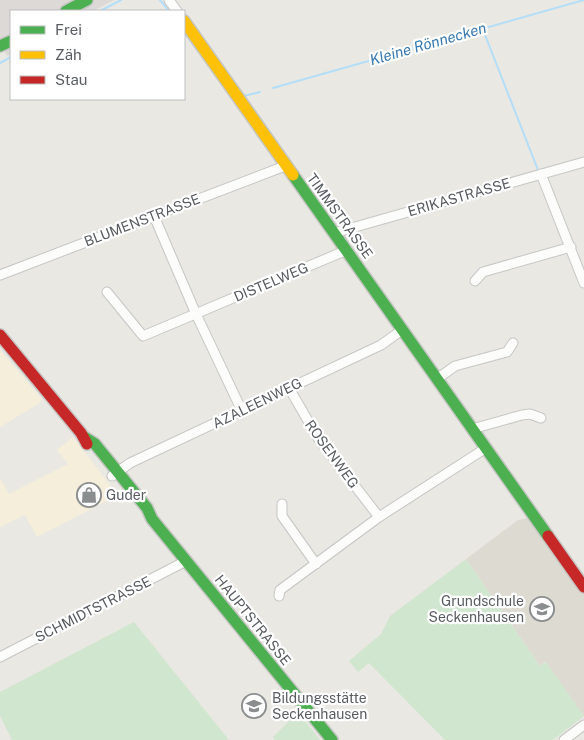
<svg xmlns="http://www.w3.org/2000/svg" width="584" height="740" font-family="'Public Sans',sans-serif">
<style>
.commercial{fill:#f5eeda}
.industrial{fill:#dcd9d6}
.education{fill:#dddad2}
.green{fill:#d1e6ce}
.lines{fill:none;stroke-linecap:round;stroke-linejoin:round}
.stream{stroke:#b4def7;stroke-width:2}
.street-casing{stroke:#c6c6c5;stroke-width:11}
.fast-casing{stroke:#c5c5c3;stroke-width:14}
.slow-casing{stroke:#c5c5c3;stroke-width:14}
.jam-casing{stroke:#c5c5c3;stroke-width:14}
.street{stroke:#fcfcfb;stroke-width:9}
.fast{stroke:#4caf50;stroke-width:11}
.slow{stroke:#ffc107;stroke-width:11}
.jam{stroke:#c62828;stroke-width:11}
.labels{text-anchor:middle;stroke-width:4.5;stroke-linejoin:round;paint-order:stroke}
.street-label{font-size:14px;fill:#595d61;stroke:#fff}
.poi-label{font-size:14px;fill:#595d61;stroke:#fff;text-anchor:start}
.water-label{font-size:15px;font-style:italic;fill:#3b7ab0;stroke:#fff}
</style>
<rect width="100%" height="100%" fill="#e9e8e3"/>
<!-- commercial -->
<g class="commercial">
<polygon points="0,350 42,399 38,404 0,427"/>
<polygon points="73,437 118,495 37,537 25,515 0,527 0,478 9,494 68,464 57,450"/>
</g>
<!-- industrial -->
<polygon class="industrial" points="0,0 114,0 93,11 11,11 11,54 7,56 0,43"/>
<!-- education -->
<polygon class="education" points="528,518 584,594 584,716 545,662 540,666 466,559 518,520"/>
<!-- green -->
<g class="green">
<polygon points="466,559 540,666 546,662 584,716 553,740 445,740 369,663 358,672 349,661 381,634 390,616"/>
<polygon points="134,622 229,740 12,740 0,716 0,692"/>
<polygon points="298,712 320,740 275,740 273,737"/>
</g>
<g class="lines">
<!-- stream -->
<g class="stream">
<polyline points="160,0 169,11"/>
<polyline points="100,11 121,0"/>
<polyline points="184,32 198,51"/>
<polyline points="485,35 538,170"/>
<polyline points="0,63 11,57"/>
<polyline points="273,88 584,0"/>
<polyline points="244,96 260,92"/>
</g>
<defs>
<g id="street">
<polyline points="169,0 177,11"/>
<polyline points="541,174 584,283"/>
<polyline points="154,216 196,314 242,411"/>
<polyline points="334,233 584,162"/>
<polyline points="0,275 285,166"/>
<polyline points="475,281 483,272 571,247"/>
<polyline points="107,292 143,336 347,250"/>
<polyline points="437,379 455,366 507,352 513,343"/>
<polyline points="289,388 318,438 379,517"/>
<polyline points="472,429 522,415 530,414 541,418"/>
<polyline points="112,476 130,463 381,345 402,330"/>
<polyline points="282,504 282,516 316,564"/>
<polyline points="279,596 280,590 379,517 486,448"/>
<polyline points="0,657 186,561"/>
<polyline points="564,740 584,725"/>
</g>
<g id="fast">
<polyline points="66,11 87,0"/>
<polyline points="0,46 11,41"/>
<polyline points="293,175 548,536"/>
<polyline points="84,437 95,444 147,508 152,519 332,740"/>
</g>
<polyline id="slow" points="184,21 293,175"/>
<g id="jam">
<polyline points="0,335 81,433 87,444"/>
<polyline points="548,536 584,587"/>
</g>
</defs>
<!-- street casing -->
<use href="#street" class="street-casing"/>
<!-- fast casing -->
<use href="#fast" class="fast-casing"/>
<!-- slow casing -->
<use href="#slow" class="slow-casing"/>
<!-- jam casing -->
<use href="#jam" class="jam-casing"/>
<!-- street -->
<use href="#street" class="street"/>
<!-- fast -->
<use href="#fast" class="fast"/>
<!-- slow -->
<use href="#slow" class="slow"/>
<!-- jam -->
<use href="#jam" class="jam"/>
</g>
<!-- icons -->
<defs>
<symbol id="shop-ring" viewBox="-11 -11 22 22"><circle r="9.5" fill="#fff" stroke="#8b8e8e" stroke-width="1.5"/><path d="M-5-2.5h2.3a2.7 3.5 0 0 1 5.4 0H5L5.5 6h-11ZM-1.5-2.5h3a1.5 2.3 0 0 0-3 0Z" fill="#8b8e8e"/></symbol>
<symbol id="school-ring" viewBox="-11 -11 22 22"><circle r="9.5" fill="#fff" stroke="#8b8e8e" stroke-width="1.5"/><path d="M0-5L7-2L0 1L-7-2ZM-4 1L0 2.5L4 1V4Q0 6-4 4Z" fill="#8b8e8e"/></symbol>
</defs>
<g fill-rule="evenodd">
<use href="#shop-ring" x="75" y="481" width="28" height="28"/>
<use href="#school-ring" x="528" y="595" width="28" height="28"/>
<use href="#school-ring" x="240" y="692" width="28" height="28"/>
</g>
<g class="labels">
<!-- street labels -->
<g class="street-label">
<text transform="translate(459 197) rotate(-16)" y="5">ERIKASTRASSE</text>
<text transform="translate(340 216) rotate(54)" y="5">TIMMSTRASSE</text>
<text transform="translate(142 220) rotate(-21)" y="5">BLUMENSTRASSE</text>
<text transform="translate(271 282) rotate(-23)" y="5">DISTELWEG</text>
<text transform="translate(257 403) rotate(-26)" y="5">AZALEENWEG</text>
<text transform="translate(332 454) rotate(54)" y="5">ROSENWEG</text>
<text transform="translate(93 609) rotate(-27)" y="5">SCHMIDTSTRASSE</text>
<text transform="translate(253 620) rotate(51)" y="5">HAUPTSTRASSE</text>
</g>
<!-- poi labels -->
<g class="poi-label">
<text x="106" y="500">Guder</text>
<text x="524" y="606" text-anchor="end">Grundschule<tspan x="524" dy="16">Seckenhausen</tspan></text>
<text x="272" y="703">Bildungsstätte<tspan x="272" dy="16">Seckenhausen</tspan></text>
</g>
<!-- water labels -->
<g class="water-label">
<text transform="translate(428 44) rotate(-16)" y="5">Kleine Rönnecken</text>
</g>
</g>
<!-- legend -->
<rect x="10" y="10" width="175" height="90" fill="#ffffff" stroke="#bdbec0"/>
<rect x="20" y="26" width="25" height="8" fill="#4caf50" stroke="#bdbec0"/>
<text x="55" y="35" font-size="15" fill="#595d61">Frei</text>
<rect x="20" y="51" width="25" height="8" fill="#ffc107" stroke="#bdbec0"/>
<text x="55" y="60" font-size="15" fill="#595d61">Zäh</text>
<rect x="20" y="76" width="25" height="8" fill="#c62828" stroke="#bdbec0"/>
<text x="55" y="85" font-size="15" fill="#595d61">Stau</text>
</svg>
